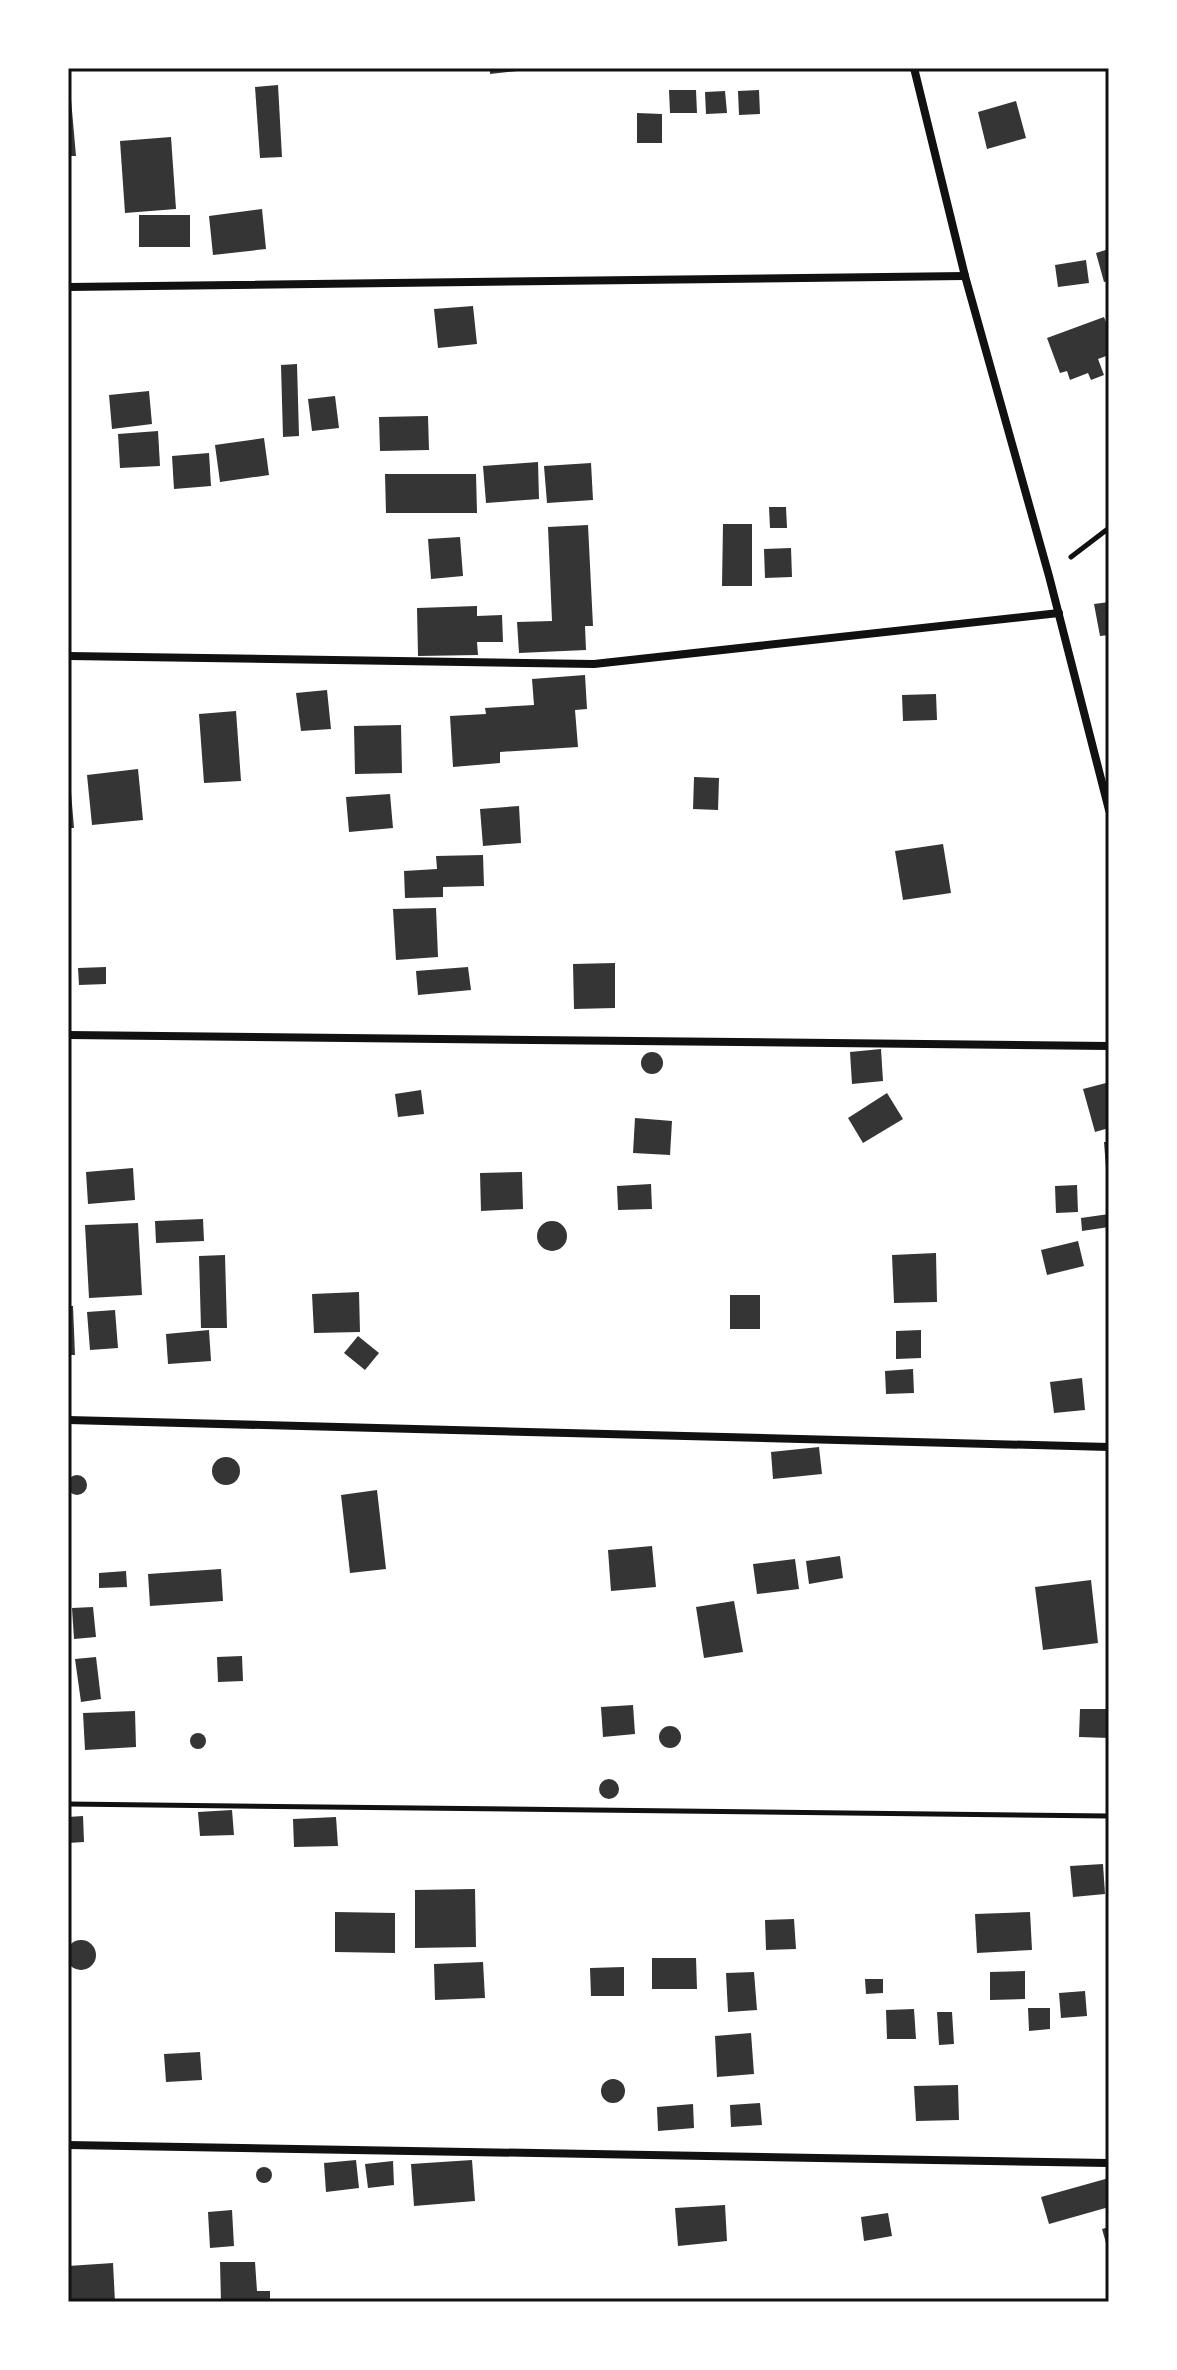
<svg xmlns="http://www.w3.org/2000/svg" width="1177" height="2370" font-family="'Noto Serif',serif">
<style>
.building{fill:#353535}
.lines{fill:none;stroke-linecap:round;stroke-linejoin:round}
.path{stroke:#111;stroke-width:5}
.minor{stroke:#111;stroke-width:8}
.neatline{fill:none;stroke:#111;stroke-width:3}
</style>
<rect width="100%" height="100%" fill="#fff"/>
<!-- building -->
<g class="building">
<polygon points="490,68 527,68 527,70 490,74"/>
<polygon points="278,85 282,157 260,158 255,87"/>
<polygon points="68,88 70,88 76,156 68,156"/>
<polygon points="669,90 696,90 697,113 670,113"/>
<polygon points="759,90 760,114 739,115 738,91"/>
<polygon points="725,91 727,113 706,114 705,92"/>
<polygon points="1016,101 1026,138 987,149 978,112"/>
<polygon points="637,113 662,114 662,143 637,143"/>
<polygon points="171,137 176,209 125,213 120,141"/>
<polygon points="262,209 266,249 213,255 209,216"/>
<rect x="139" y="215" width="51" height="32"/>
<polygon points="1109,249 1109,281 1104,282 1096,253"/>
<polygon points="1086,260 1089,283 1058,287 1055,265"/>
<polygon points="473,306 477,344 438,348 434,309"/>
<polygon points="1104,317 1109,330 1109,355 1098,359 1104,375 1091,380 1088,373 1070,380 1067,371 1060,373 1047,338"/>
<polygon points="297,364 299,436 283,437 281,365"/>
<polygon points="149,391 152,424 112,429 109,395"/>
<polygon points="335,396 339,428 312,431 308,399"/>
<polygon points="428,416 429,450 380,451 379,417"/>
<polygon points="158,431 160,466 120,468 118,434"/>
<polygon points="264,438 269,475 220,482 215,445"/>
<polygon points="209,453 211,486 174,489 172,456"/>
<polygon points="538,462 539,499 486,503 483,466"/>
<polygon points="591,463 593,500 547,503 544,466"/>
<polygon points="385,474 476,474 477,513 386,513"/>
<polygon points="769,507 786,507 787,528 770,528"/>
<polygon points="723,524 752,524 752,586 722,586"/>
<polygon points="588,525 593,626 585,626 586,650 519,653 517,622 552,621 548,527"/>
<polygon points="460,537 463,576 431,579 428,539"/>
<polygon points="791,548 792,577 765,578 764,549"/>
<polygon points="1109,602 1109,635 1100,636 1094,604"/>
<polygon points="477,606 477,616 502,615 503,642 477,642 478,655 418,656 417,608"/>
<polygon points="585,675 587,709 575,710 578,747 500,752 500,763 453,767 450,716 486,714 485,708 534,705 532,679"/>
<polygon points="327,690 331,729 301,731 296,693"/>
<polygon points="936,694 937,720 903,721 902,695"/>
<polygon points="236,711 241,781 204,783 199,714"/>
<polygon points="401,725 402,773 355,774 354,726"/>
<polygon points="138,769 143,820 92,825 87,775"/>
<polygon points="694,777 719,778 718,810 693,809"/>
<polygon points="68,780 70,780 74,828 68,828"/>
<polygon points="390,794 393,828 349,832 346,797"/>
<polygon points="519,806 521,843 483,846 480,809"/>
<polygon points="943,844 951,893 903,900 895,851"/>
<polygon points="483,855 484,886 443,887 443,897 405,898 404,871 437,869 436,856"/>
<polygon points="436,908 438,957 396,960 393,909"/>
<polygon points="615,963 615,1008 574,1009 573,964"/>
<polygon points="106,967 106,984 79,985 78,968"/>
<polygon points="468,967 471,990 418,995 416,971"/>
<polygon points="881,1049 883,1081 852,1084 850,1052"/>
<circle cx="652" cy="1063" r="11"/>
<polygon points="1106,1083 1109,1094 1109,1128 1095,1132 1083,1089"/>
<polygon points="421,1090 424,1114 398,1117 395,1094"/>
<polygon points="887,1093 903,1119 863,1143 848,1118"/>
<polygon points="635,1118 672,1121 670,1155 633,1153"/>
<polygon points="1104,1142 1109,1142 1109,1168 1106,1168"/>
<polygon points="133,1168 135,1200 88,1204 86,1172"/>
<polygon points="522,1172 523,1209 481,1211 480,1173"/>
<polygon points="651,1184 652,1209 618,1210 617,1186"/>
<polygon points="1077,1185 1078,1212 1056,1213 1055,1186"/>
<polygon points="1109,1214 1109,1227 1082,1231 1081,1218"/>
<polygon points="203,1219 204,1241 156,1243 155,1221"/>
<circle cx="552" cy="1236" r="15"/>
<polygon points="138,1223 142,1295 89,1298 85,1225"/>
<polygon points="1078,1241 1084,1266 1047,1275 1041,1250"/>
<polygon points="936,1253 937,1302 894,1303 892,1255"/>
<polygon points="225,1255 227,1328 201,1328 199,1256"/>
<polygon points="359,1292 360,1332 314,1333 312,1294"/>
<rect x="730" y="1295" width="30" height="34"/>
<polygon points="68,1306 73,1306 75,1355 68,1355"/>
<polygon points="115,1310 118,1348 90,1350 87,1312"/>
<polygon points="209,1330 211,1361 168,1364 166,1334"/>
<polygon points="921,1330 921,1358 896,1359 896,1331"/>
<polygon points="358,1336 379,1353 365,1370 344,1353"/>
<polygon points="913,1369 914,1393 886,1394 885,1371"/>
<polygon points="1082,1378 1085,1410 1054,1413 1050,1382"/>
<polygon points="819,1447 822,1474 773,1479 771,1452"/>
<circle cx="226" cy="1471" r="14"/>
<circle cx="77" cy="1485" r="10"/>
<polygon points="377,1490 386,1569 350,1573 341,1495"/>
<polygon points="652,1546 656,1587 611,1591 608,1550"/>
<polygon points="840,1556 843,1578 809,1584 806,1561"/>
<polygon points="795,1559 799,1589 757,1594 753,1564"/>
<polygon points="221,1569 223,1601 150,1606 148,1574"/>
<polygon points="126,1571 127,1587 99,1588 99,1573"/>
<polygon points="1091,1580 1098,1643 1043,1650 1035,1587"/>
<polygon points="734,1601 743,1652 704,1658 696,1607"/>
<polygon points="93,1607 96,1637 74,1639 72,1608"/>
<polygon points="242,1656 243,1681 218,1682 217,1657"/>
<polygon points="96,1657 101,1699 81,1702 75,1659"/>
<polygon points="633,1705 635,1734 603,1737 601,1707"/>
<polygon points="1080,1709 1109,1709 1109,1738 1079,1737"/>
<polygon points="135,1711 136,1747 85,1750 83,1713"/>
<circle cx="670" cy="1737" r="11"/>
<circle cx="198" cy="1741" r="8"/>
<circle cx="609" cy="1789" r="10"/>
<polygon points="232,1810 234,1835 200,1836 198,1812"/>
<polygon points="83,1816 84,1842 68,1843 68,1817"/>
<polygon points="336,1817 338,1846 294,1847 293,1819"/>
<polygon points="1103,1864 1105,1894 1073,1897 1070,1866"/>
<polygon points="475,1889 476,1947 415,1948 415,1890"/>
<polygon points="335,1912 395,1913 395,1953 335,1952"/>
<polygon points="1030,1912 1032,1950 977,1953 975,1914"/>
<polygon points="794,1919 796,1949 766,1950 765,1920"/>
<circle cx="81" cy="1955" r="15"/>
<polygon points="652,1958 696,1958 697,1989 652,1989"/>
<polygon points="483,1962 485,1998 435,2000 434,1964"/>
<polygon points="624,1967 624,1996 591,1996 590,1968"/>
<polygon points="1025,1971 1025,1999 990,2000 990,1972"/>
<polygon points="754,1972 757,2010 728,2012 726,1973"/>
<polygon points="865,1979 883,1979 883,1993 866,1994"/>
<polygon points="1085,1991 1087,2016 1061,2018 1059,1993"/>
<polygon points="1028,2008 1050,2008 1050,2029 1029,2031"/>
<polygon points="914,2009 916,2039 887,2039 886,2010"/>
<polygon points="937,2012 952,2012 954,2044 939,2045"/>
<polygon points="751,2033 754,2074 717,2077 715,2036"/>
<polygon points="200,2052 202,2080 166,2082 164,2054"/>
<circle cx="613" cy="2091" r="12"/>
<polygon points="958,2085 959,2120 916,2121 914,2086"/>
<polygon points="760,2103 762,2125 731,2127 730,2105"/>
<polygon points="693,2104 694,2128 658,2131 657,2107"/>
<polygon points="356,2160 359,2188 326,2192 324,2163"/>
<polygon points="472,2160 475,2201 414,2206 411,2164"/>
<polygon points="393,2161 394,2185 368,2188 365,2164"/>
<circle cx="264" cy="2175" r="8"/>
<polygon points="1109,2178 1109,2207 1049,2224 1041,2197"/>
<polygon points="725,2205 727,2241 678,2246 675,2208"/>
<polygon points="232,2210 234,2246 210,2248 208,2212"/>
<polygon points="888,2213 892,2236 864,2241 861,2217"/>
<polygon points="1109,2227 1109,2250 1108,2250 1102,2229"/>
<polygon points="220,2262 255,2262 257,2291 270,2291 270,2302 221,2302"/>
<polygon points="113,2263 115,2302 68,2302 68,2266"/>
</g>
<g class="lines">
<!-- path -->
<g class="path">
<polyline points="1071,557 1109,528"/>
<polyline points="68,1804 1109,1816"/>
</g>
<!-- minor -->
<g class="minor">
<polyline points="914,68 965,276 1049,576 1109,810"/>
<polyline points="68,287 965,276"/>
<polyline points="68,656 594,664 1059,613"/>
<polyline points="68,1035 1109,1046"/>
<polyline points="68,1420 1109,1447"/>
<polyline points="68,2145 1109,2163"/>
</g>
</g>
<!-- border -->
<rect width="1177" height="2370" fill="none" stroke="#ffffff" stroke-width="140"/>
<rect x="70" y="70" width="1037" height="2230" class="neatline"/>
</svg>
